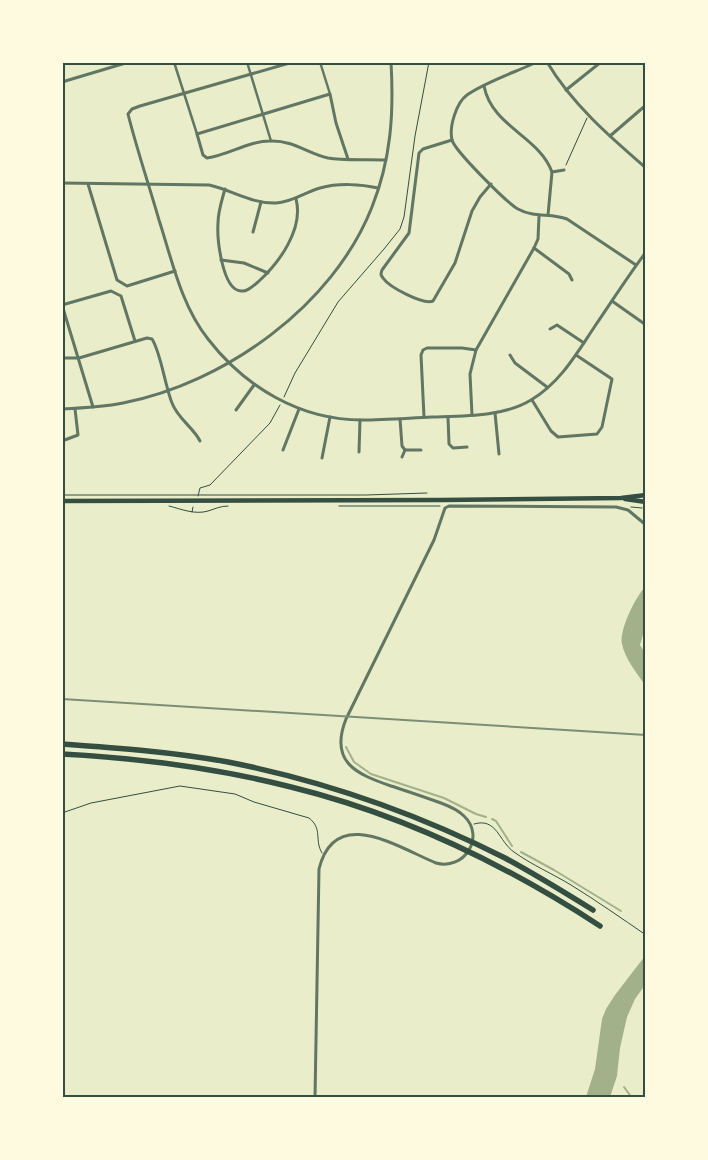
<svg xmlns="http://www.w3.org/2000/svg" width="708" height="1160" font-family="'IBM Plex Sans',sans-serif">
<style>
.water{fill:#a3b18a}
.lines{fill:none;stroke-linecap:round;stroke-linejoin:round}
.stream{stroke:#a3b18a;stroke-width:2}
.path{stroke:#344e41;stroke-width:1}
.pedestrian{stroke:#617663;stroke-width:2.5}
.minor{stroke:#617663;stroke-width:3}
.secondary{stroke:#344e41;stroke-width:4.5}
.motorway{stroke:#344e41;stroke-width:5.5}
.rail{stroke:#7c8e77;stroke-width:2}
.neatline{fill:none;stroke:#344e41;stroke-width:2}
</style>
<rect width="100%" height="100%" fill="#e9edc9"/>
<!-- water -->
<g class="water">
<path d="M645,587v41l-5,17 5,8v32c-8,-12 -20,-26 -23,-41 -3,-14 13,-46 23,-57z"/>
<polygon points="645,956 645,985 635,999 627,1017 620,1048 617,1076 610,1097 586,1097 595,1069 602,1019 606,1009 615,995"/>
</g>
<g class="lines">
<!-- stream -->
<g class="stream">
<polyline points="346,747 354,762 371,774 444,798 476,814 486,817"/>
<polyline points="492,819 496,821 512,846"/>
<polyline points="521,852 554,870 621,911"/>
<polyline points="624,1087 632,1098"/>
<polyline points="641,1098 646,1094"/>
</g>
<!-- path -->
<g class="path">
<polyline points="566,165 587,118"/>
<polyline points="284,397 295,373 338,302 384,249 400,229 404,217 415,136 429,62"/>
<polyline points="62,495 366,495 427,493"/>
<polyline points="198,496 200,488 210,485 270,423 280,405"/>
<path d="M169,506c12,3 26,9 39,5 7,-2 12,-5 20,-5"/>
<polyline points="339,506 440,506"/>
<polyline points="631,507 642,508"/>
<polyline points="192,512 193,507"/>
<path d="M62,813l29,-10 89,-17 55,8 19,8 55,16c14,11 5,22 13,35"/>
<path d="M474,824c23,-7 25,18 40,28 18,13 39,22 57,33 26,16 50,33 75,50"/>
</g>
<!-- pedestrian -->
<g class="pedestrian">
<polyline points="174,62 197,134"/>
<polyline points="247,62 271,141"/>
<polyline points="320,62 330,94"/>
</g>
<!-- minor -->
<g class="minor">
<path d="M293,62l-153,44 -8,3 -4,5c9,36 21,71 31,106 13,40 22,85 49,119 37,48 92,81 154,81 23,0 47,-2 70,-3 32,-1 71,0 99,-17 29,-17 46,-47 64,-74 17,-25 33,-50 51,-74"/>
<path d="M537,62c-21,10 -52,20 -70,33 -11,8 -18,32 -15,45 3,11 55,63 66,69 16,9 32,4 49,10l69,46"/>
<path d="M547,62c25,42 62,74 99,106"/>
<polyline points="62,82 129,62"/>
<path d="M484,86c8,41 55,50 68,86"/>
<polyline points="566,90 601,62"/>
<polyline points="610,136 646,105"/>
<path d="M452,140l-29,9 -4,4 -10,80 -27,37c-1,4 -2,4 1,8 6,9 40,27 50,23l22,-38 17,-52 8,-14 11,-13"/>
<path d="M348,159l-12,-36 -6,-29 -133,40 6,21 4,3c22,-3 41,-17 63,-17 23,-1 37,12 58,17 16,3 40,1 58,2"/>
<path d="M62,183l147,2c23,5 43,19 67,18 17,-1 29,-11 44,-15 18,-5 41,-4 58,0"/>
<polyline points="88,184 117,280 127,286 175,271"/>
<path d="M225,189c-3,11 -7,22 -7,34 -1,15 4,67 23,68 6,1 12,-5 17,-9 21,-19 46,-53 38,-83"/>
<polyline points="548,215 552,172 564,170"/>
<polyline points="253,232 261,202"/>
<polyline points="534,248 569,274 572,280"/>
<polyline points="221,260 244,263 268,273"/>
<polyline points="612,301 646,325"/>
<polyline points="62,305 111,291 121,296 135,341"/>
<polyline points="62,305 93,407"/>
<polyline points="550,329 557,325 584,343"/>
<polyline points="510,355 515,363 547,387"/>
<path d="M62,358h17l68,-20 5,1c9,14 13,47 20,64 6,16 21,24 28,38"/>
<polyline points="532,400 551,431 558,437 597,434 602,427 612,379 576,355"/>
<path d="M62,409c21,-1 41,-2 61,-6 102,-20 210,-97 249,-196 19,-48 22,-93 19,-145"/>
<polyline points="236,410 254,385"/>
<polyline points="495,413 499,454"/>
<polyline points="472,415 470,374 476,350 534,248 538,239 539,216"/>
<polyline points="424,417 421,355 423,350 427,348 462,348 476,350"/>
<polyline points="448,417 449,444 453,448 467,447"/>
<polyline points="400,419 402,446 405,450"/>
<polyline points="62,441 78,435 75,409"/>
<polyline points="283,450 299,409"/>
<polyline points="405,450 421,450"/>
<polyline points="359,452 360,420"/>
<polyline points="402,457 405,450"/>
<polyline points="322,458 330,417"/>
<path d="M315,1098l4,-229c16,-65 80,-21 117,-6 28,8 50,-26 28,-47 -6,-6 -15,-10 -23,-13 -17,-6 -34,-12 -50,-17 -35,-12 -62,-24 -45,-67l88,-179 11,-32 4,-2 167,1 12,3 18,15"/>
</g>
<!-- secondary -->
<g class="secondary">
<polyline points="625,499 646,502"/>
<polyline points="62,501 442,500 621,498 646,495"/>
</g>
<!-- motorway -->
<g class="motorway">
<path d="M62,744c56,4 111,8 166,18 96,19 190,52 277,96 30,16 59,34 88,52"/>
<path d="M62,754c77,4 154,14 229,33 110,27 214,77 309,139"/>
</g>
<!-- rail -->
<polyline class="rail" points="62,699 646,735"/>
</g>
<!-- border -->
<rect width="708" height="1160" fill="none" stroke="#fefae0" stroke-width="128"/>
<rect x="64" y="64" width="580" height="1032" class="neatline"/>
</svg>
